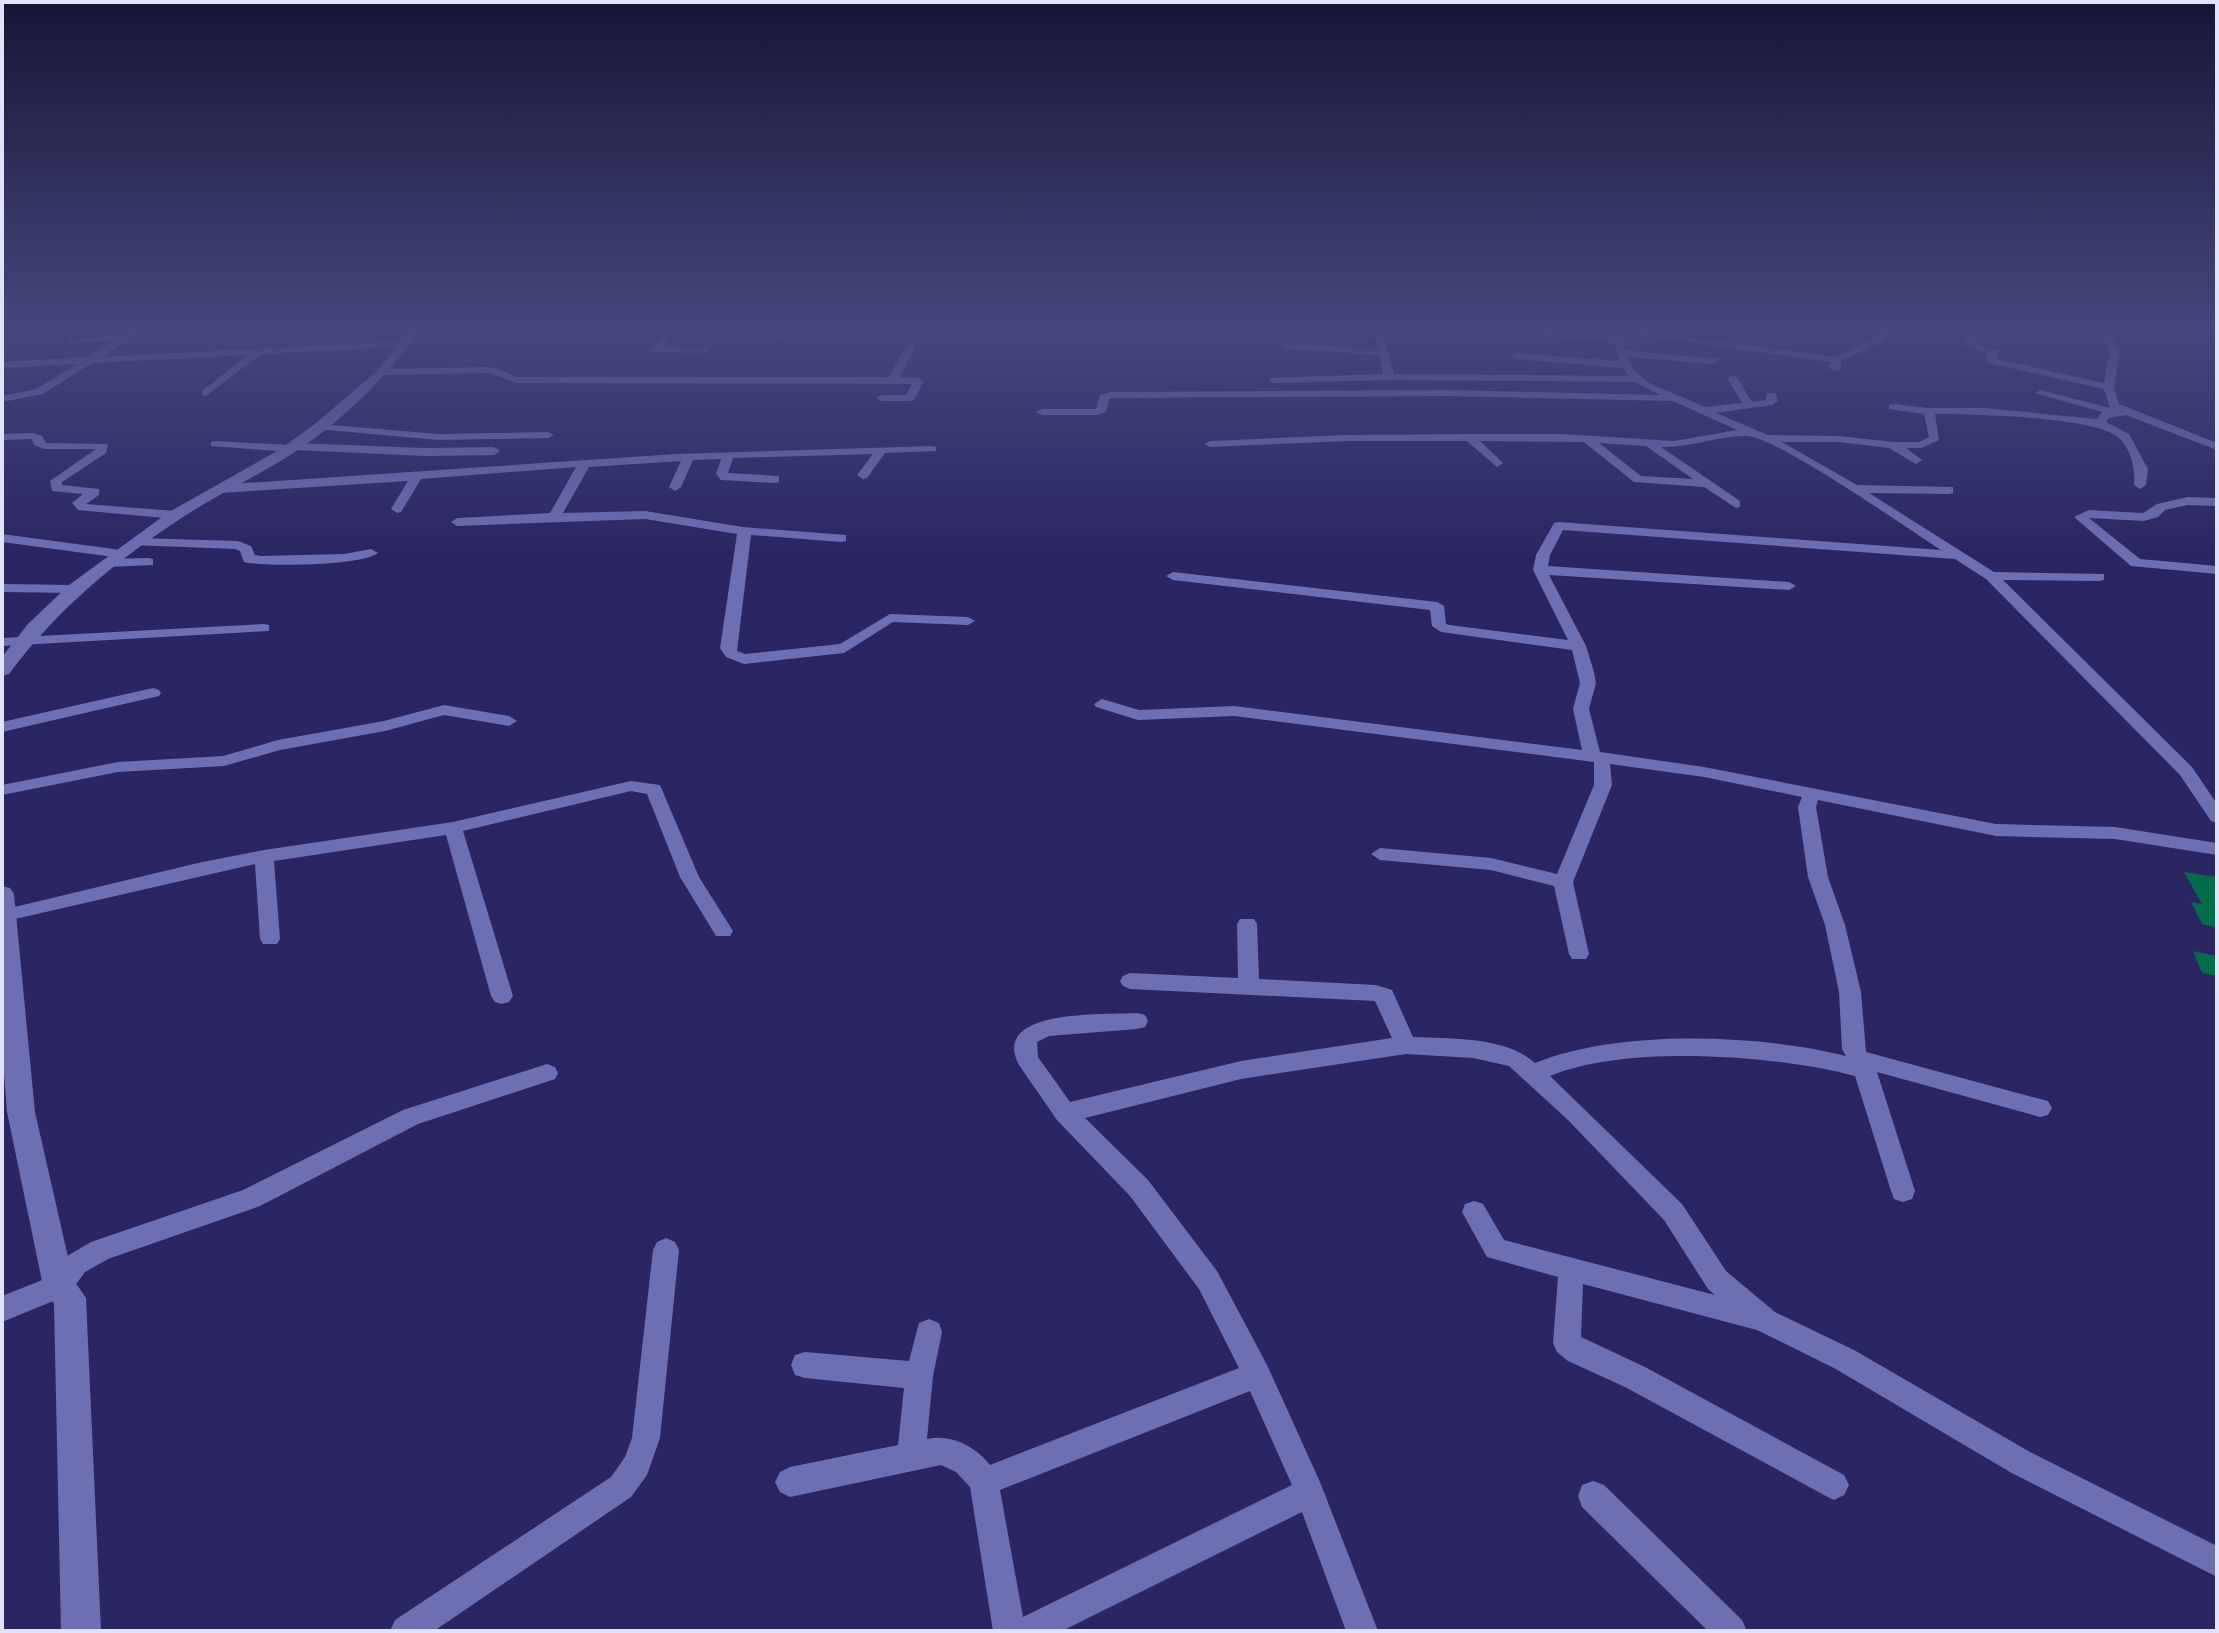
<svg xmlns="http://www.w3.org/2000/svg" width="2219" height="1633" font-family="Figtree,sans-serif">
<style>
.building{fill:#006d49}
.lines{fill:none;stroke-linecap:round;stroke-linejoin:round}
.minor{fill:#6d6fb3;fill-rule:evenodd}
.tertiary{fill:#6d6fb3;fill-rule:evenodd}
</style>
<rect width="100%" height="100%" fill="#2a2663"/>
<!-- building -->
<g class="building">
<polygon points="2184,872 2217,877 2217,932 2214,927 2202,924 2191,902 2202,904"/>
<polygon points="2193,951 2217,956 2217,976 2202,973"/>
</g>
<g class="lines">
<!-- minor -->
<g class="minor">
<polygon points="2,327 30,327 2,332"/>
<polygon points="137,327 148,327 102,357 402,341 407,344 402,347 261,354 206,396 202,395 202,391 248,355 92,363 43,394 2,402 2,396 36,389 77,364 2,368 2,362 87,357 114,341 71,344 66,341 68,339 125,334"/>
<polygon points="671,327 680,327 664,347 703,348 707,349 707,353 650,352 650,348 661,340"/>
<polygon points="782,327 791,327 787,337 782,340 777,337"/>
<path d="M1270,327l113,6 11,41 235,2 -6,-8 -108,-9 -5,-3 5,-3 104,8 -5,-18 -130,-13 -5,-3h31l103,10 1,-10h8l213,30 39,-18 13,-12h9l-16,16 -39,18v8l-7,2 -5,-3 2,-6 -208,-29 2,17 92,9 1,2 -5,3 -86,-7 8,14 14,12 56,24 37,-4 -15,-25 5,-3 4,1 16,26 14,-2 1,-7h8l3,8 -6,4 -56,8 52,22 71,1 54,6h26l10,-5 -5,-23 -35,-5v-4l4,-1 36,4h55l113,11 5,-7 -67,-19 5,-3 70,18 -6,-19 -115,-26 -4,-4 4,-5 -26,-9 8,-11h6l-3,10 26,7 -4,8 108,24 6,-33 -14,-23h9l15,23 -6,37 5,17 98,39v7l-91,-35 -17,3 -3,4 23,12 19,35 -2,16 -6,4 -6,-4c2,-16 -4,-41 -19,-50 -28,-18 -142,-21 -180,-21l4,26 -18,8h-15l16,12 -6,4 -27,-16 -50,-6h-57l75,43 96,2v6l-4,1 -80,-1 125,79 110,2v6l-5,1 -96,-1 189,187 25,37v19l-6,-2 -31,-46 -194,-196 -31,-20 -392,-29 -13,25 -2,11 241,16 7,4 -7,4 -240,-15 37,71 8,26 2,11 -7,26 11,43 104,15 292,57 119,3 102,16v12l-102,-16 -119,-3 -178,-36 -2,7 12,70 17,48 16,67 5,60 174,47 8,2 4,7 -4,7 -8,2 -163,-45 38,119 -3,8 -9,3 -9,-3 -3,-8 -36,-115c-78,-21 -230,-32 -305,0l132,128 44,67 49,41 79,38 176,102 187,94v31l-207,-105 -176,-104 -77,-38 -174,-46 -2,53 64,30 199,108 5,10 -5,10 -10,5 -10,-5 -199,-108 -57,-26 -11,-9 -4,-9 5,-66 -71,-20 -25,-45 3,-8 9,-3 9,3 21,36 211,55 -7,-6 -44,-69 -96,-100 -59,-54 -36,-8 -67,-4 -165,25 -156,39 63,62 69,91 50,94 53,117 58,149h-32l-44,-119 -240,119h-69l-23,-144 -14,-15 -15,-7 -151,32 -10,-5 -5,-10 5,-10 10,-5 108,-22 6,-57 -99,-10 -10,-3 -4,-10 4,-10 10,-3 104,9 10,-38 10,-4 10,4 3,9 -9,44 -6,63c24,-5 48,7 63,26l249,-97 -40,-79 -69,-93 -73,-76 -38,-55c-30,-57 87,-50 118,-52l8,2 3,6 -3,6 -8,2 -88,7 -12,6 1,15 32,45 171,-41 151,-23 -17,-37 -245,-12 -7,-3 -3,-5 3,-5 7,-3 108,5 -1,-54 3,-5h14l3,5 2,55 117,6 16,5 21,47c39,2 92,-1 122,26 83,-34 224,-29 311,-7l-4,-7 -3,-57 -14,-67 -17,-48 -10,-70 4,-10 -98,-20 -94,-13 2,21 -39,97 16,72 -3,5h-14l-3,-5 -15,-68 -63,-16 -111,-10 -9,-6 9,-6 111,10 66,16 37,-89v-23l-360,-46 -96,4 -42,-13 -2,-3 8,-5 37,11 95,-4 348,44 -9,-41 7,-26 -8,-33 -131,-18 -9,-6 -2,-16 -257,-30 -7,-4 7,-4 264,30 7,4 2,18 3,1 119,15 -35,-70 3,-15 18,-32 5,-1 382,28c-33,-21 -165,-114 -195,-114 -29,0 -56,12 -85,11l79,54v6l-4,1 -32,-21 -70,-5 -50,-40 -104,-1 23,22 -6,4 -30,-26h-120l-137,6 -6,-3 6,-3 137,-6 122,-1h93l112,7 63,-11 -64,-29 -227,-5 -334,2 -3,1 -3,13 -9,3h-55l-6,-3 6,-3h54l4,-14 12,-3 334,-2 214,5 -25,-13 -243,-2 -118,3 -4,-1v-4l113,-4 -4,-19 -90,-6 -5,-3 5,-3 89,6 -2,-11 -102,-8zM1599,443l47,3 47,33 -52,-3zM1250,1391l42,94 -269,132 -23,-127z"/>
<polygon points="910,345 915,348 900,377 919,378 924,381 914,400 910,401 881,401 876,398 881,395 906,395 912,384 517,383 490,373 383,375 378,372 383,369 491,367 518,377 889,377 905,348"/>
<polygon points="320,424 438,434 548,432 554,435 548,438 438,440 316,429 316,425"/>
<polygon points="33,433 42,436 46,443 108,444 106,453 62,482 62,485 99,489 99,495 86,504 175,511 181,515 175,519 78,510 72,503 83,494 52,491 50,481 96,449 44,449 34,445 32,439 2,440 2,434"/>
<polygon points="215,441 290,445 295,443 425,448 494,447 500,451 494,455 425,456 296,450 291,452 211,446 211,442"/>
<polygon points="932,446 936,447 936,451 885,453 867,478 863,479 857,475 873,454 733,458 728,473 779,476 779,482 775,483 721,480 716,474 721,459 693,460 681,487 675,491 669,487 681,461 589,467 563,513 645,511 743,527 846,535 846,541 841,542 751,535 737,651 745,654 840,644 890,614 968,617 975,621 968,625 893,622 844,653 744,664 726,657 720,648 737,534 645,519 457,526 451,522 457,518 550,513 576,467 421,479 401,512 397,513 391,509 408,481 220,493 214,489 220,485 245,483 676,454"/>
<polygon points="2188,497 2217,498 2217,506 2188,505 2165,510 2158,517 2144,521 2089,518 2140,559 2217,566 2217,574 2131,566 2074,517 2089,510 2143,513 2157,504"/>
<polygon points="2,534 121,550 128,554 121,558 2,542"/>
<path d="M137,538l101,3 13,5 4,9 6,1 83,-2 27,-5 7,4c-18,13 -111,14 -134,9l-4,-11 -5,-2 -103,-4 -2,-3z"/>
<polygon points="148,558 153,559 153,565 108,567 101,563 108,559"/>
<polygon points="2,584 75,585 82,589 75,593 2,592"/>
<polygon points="264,624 269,625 269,631 2,646 2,638"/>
<polygon points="153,688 159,690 161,693 159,696 2,732 2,722"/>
<polygon points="444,705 509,716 517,721 509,726 444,715 385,731 280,750 224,766 118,772 2,795 2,785 118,762 223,756 278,740 384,721"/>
<polygon points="631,781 660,785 699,877 733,931 730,936 716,936 680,877 647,794 631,791 463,831 513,996 509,1002 502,1004 495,1002 491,996 446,835 274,861 280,939 277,944 263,944 260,939 255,864 2,922 2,910 198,863 264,850 453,822"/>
<polygon points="547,1064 555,1067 558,1073 555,1079 418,1124 260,1206 108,1259 85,1272 68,1295 2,1322 2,1296 50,1277 67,1256 91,1242 243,1190 403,1110"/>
<polygon points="666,1238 675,1242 679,1250 660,1438 647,1475 631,1497 434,1631 390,1631 395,1620 611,1477 625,1457 632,1438 653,1250 657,1242"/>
<polygon points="1593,1481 1604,1485 1742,1620 1747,1631 1708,1631 1582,1507 1578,1496 1582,1485"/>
</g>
<!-- tertiary -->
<g class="tertiary">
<path d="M411,327h12c-37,51 -83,97 -136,130 -35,22 -73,39 -107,62 -66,43 -124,92 -171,155l-7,2v-19l26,-33 41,-39 100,-73 110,-62 36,-26 64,-55z"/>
<polygon points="2,886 10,888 14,894 35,1112 73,1279 86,1298 101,1631 61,1631 54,1304 43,1286 7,1112 2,1048"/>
</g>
</g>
<!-- sky -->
<linearGradient id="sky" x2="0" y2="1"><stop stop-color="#171536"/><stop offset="0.59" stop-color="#44477c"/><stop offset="1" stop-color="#44477c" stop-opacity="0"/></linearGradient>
<rect width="2219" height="555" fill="url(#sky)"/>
<!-- border -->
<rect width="2219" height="1633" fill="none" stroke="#e1e3fa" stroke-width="8"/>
</svg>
